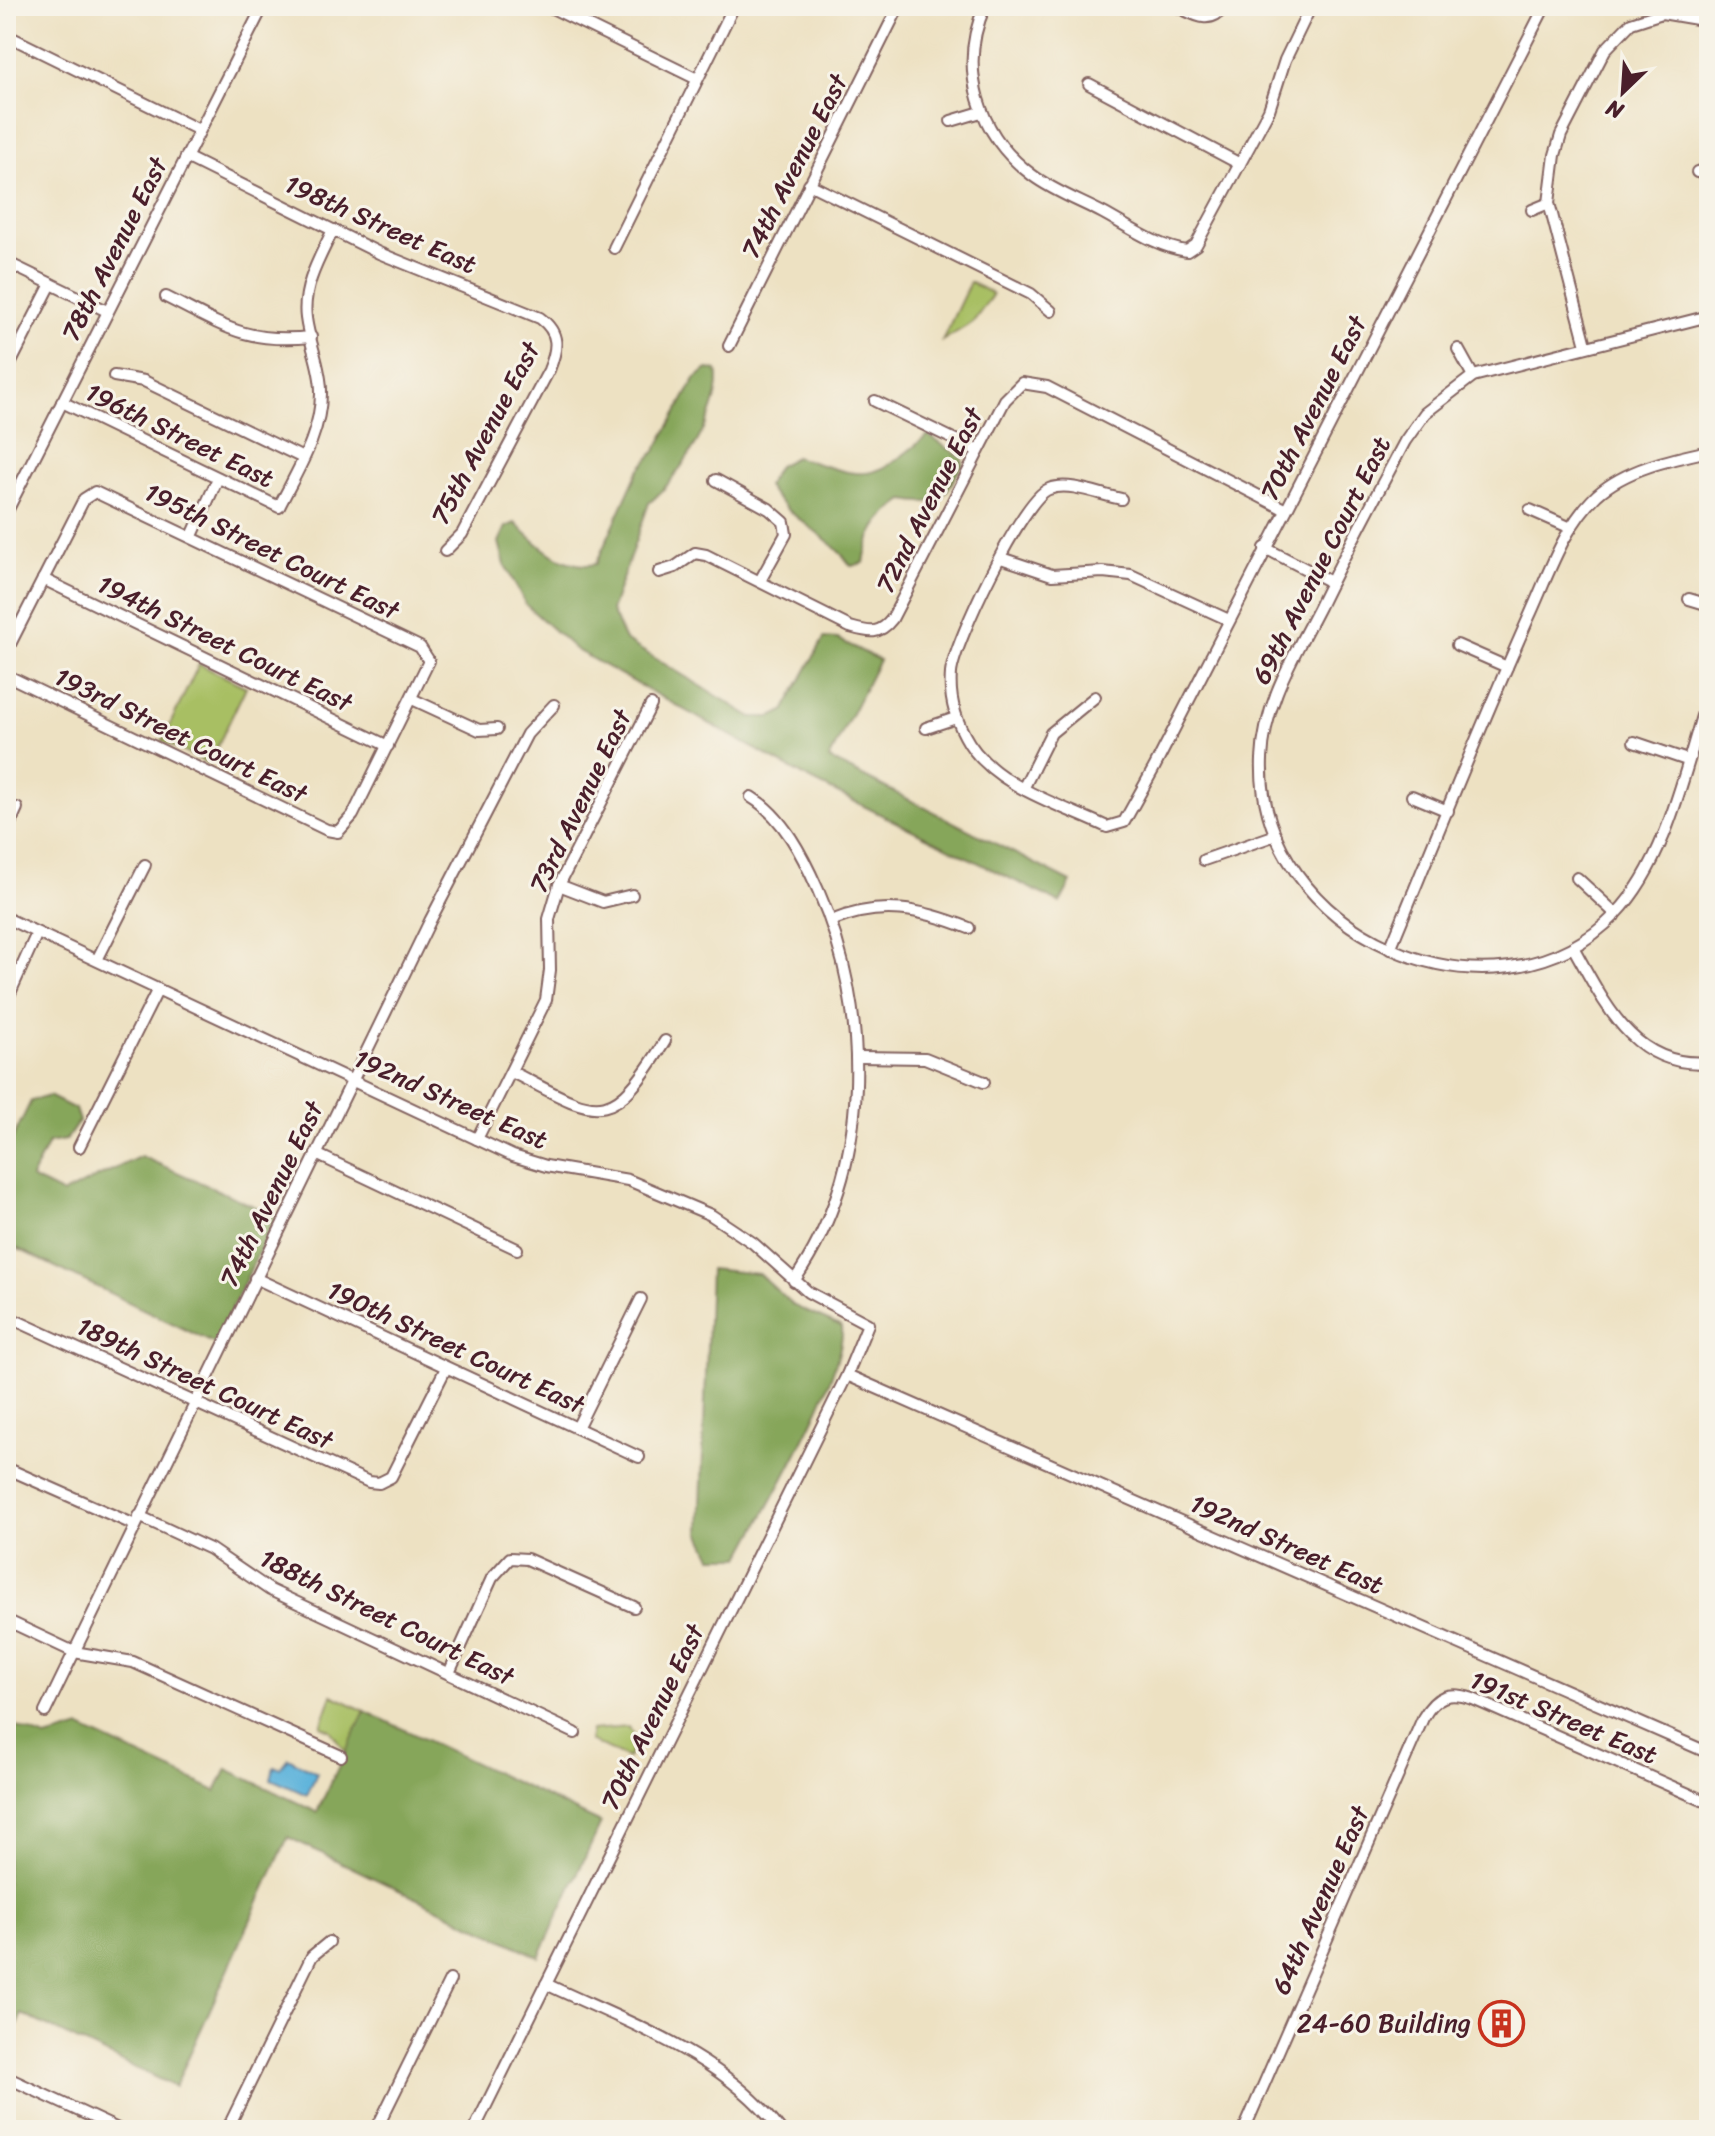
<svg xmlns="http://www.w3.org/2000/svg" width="1715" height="2136" font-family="Sriracha,sans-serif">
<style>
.green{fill:#a8bf64;stroke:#796f48;stroke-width:2}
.forest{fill:#86a65a;stroke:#686242;stroke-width:2}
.water{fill:#5eb4db;stroke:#546a83;stroke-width:2}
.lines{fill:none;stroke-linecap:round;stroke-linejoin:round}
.minor-casing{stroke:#836360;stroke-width:14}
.minor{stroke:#fff;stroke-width:10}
.labels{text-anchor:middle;stroke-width:6;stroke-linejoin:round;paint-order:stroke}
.street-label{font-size:26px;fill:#4a1f2b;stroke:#f7f3e8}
.poi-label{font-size:26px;fill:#4a1f2b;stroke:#f7f3e8;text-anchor:end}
</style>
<rect width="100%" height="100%" fill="#f7f3e8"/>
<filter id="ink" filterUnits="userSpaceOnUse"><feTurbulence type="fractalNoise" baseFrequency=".0125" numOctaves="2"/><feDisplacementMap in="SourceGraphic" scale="16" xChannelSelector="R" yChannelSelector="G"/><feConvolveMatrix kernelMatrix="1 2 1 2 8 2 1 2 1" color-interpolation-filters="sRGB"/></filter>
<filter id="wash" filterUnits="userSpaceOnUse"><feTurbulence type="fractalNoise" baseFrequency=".006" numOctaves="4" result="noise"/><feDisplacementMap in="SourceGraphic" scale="32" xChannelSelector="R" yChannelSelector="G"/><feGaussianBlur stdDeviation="1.8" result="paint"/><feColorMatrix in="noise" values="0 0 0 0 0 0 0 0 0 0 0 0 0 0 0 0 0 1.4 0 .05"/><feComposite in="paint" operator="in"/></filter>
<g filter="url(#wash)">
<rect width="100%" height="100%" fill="#ede1c2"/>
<!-- green -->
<g class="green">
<polygon points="970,282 993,294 973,322 942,341"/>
<polygon points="199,664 246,687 209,764 162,741"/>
<polygon points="332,1695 365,1711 346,1752 330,1730 321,1726"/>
<polygon points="629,1727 636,1740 628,1758 589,1741 591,1730"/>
</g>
<!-- forest -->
<g class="forest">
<path d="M707,369l10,1c8,38 -39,110 -68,133l-38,108 14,29 127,77h20l12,-6 40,-73 14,1 41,21 -50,99 242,123 -11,21 -247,-122 -237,-131 -50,-45 -21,-40 -6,-23 7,-15 9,-4c23,22 47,47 81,41l42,-93 18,-21 39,-71z"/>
<path d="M928,435l34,23 1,6c-21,33 -17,43 -59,36 -25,17 -36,33 -40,63l-13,3c-23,-33 -63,-47 -84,-80l11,-20 17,-9c73,21 72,29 133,-22z"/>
<polygon points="49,1096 75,1109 79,1121 66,1140 48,1143 31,1178 63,1194 141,1156 276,1216 215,1344 6,1243 6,1152 31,1101"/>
<path d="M710,1269l49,5 35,32 48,21c4,48 -76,182 -101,230h-29l-12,-25z"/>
<polygon points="365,1711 601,1823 539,1957 288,1837 175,2087 22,2014 6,2048 6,1723 46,1738 81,1728 216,1791 227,1769 317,1812"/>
</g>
<!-- water -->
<polygon class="water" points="288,1758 317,1773 307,1795 271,1779 274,1767 280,1768"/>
</g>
<g filter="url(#ink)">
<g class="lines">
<defs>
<g id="minor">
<polyline points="548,6 695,78"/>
<path d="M985,6c-28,62 -6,130 47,169 21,16 48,26 71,38 26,14 54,34 84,38l9,-6 73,-135 16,-50 26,-54"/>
<path d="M1176,6c19,9 34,20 49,0"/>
<polyline points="6,35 199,130"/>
<polyline points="1089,84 1240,164"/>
<polyline points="951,121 981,112"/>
<path d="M186,157l193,96 161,65c20,15 18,30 9,52l-87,164 -17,17"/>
<polyline points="1697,172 1709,170"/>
<polyline points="809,184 1031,294 1051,311"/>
<polyline points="1532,210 1549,203"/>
<polyline points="614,248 734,6"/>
<polyline points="6,262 107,311"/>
<path d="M166,297c56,28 80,47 145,40"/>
<path d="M1709,316l-236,60 -48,37 -20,28c-29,55 -59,110 -86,166 -25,49 -55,96 -57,152 -7,173 232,281 354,155 52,-54 70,-150 93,-221"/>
<polyline points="1586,345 1549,203 1555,155 1561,135 1605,50 1631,23 1662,13 1709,21"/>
<polyline points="729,346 899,6"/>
<polyline points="1458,349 1473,376"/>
<polyline points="6,372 51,284"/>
<polyline points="114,376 144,381 303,458"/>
<polyline points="875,401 978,451"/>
<path d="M62,402l217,105c18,-36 43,-74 42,-116 0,-25 -12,-48 -15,-73 -4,-31 14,-61 27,-88"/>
<polyline points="716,480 769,509 784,522 786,534 761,579"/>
<path d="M1121,499c-21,-4 -51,-18 -72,-10 -26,9 -95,154 -98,184 -2,24 5,49 18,70 28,44 92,62 138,84l17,-5 30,-54 391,-762"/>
<polyline points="1530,510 1571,528"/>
<polyline points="6,513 263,6"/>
<polyline points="192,536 218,478"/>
<polyline points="1265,548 1331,582"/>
<polyline points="1001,558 1052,575 1103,572 1131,575 1229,620"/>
<path d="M659,572l16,-5 20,-14 11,2 144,72c18,5 29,9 42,-8l113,-219 17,-17 25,4 239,123"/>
<polyline points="43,579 388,746"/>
<polyline points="1689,599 1709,605"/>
<polyline points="6,621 18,627"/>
<polyline points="1457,645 1507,667"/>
<polyline points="6,652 84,499 95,492 420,647 429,661 353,815 338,832 327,830 6,675"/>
<polyline points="412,699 479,730 497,729"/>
<polyline points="926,728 956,718"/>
<polyline points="1634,742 1687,760"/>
<polyline points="1024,787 1051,733 1095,697"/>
<polyline points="1412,796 1448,811"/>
<path d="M751,797c32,19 52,59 67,93 54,123 55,277 -24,391"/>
<polyline points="6,832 17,808"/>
<polyline points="1204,860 1276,835"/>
<polyline points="1577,878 1616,914"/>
<polyline points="559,885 603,902 632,895"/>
<polyline points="6,918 513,1156 546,1166 628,1180 711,1215 753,1243 808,1292 868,1324 847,1375 474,2130"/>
<path d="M831,921c50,-21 90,-12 138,7"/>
<path d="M1573,947c31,55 61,123 136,115"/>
<path d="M1390,949c46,-111 90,-223 139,-332 19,-41 34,-90 68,-122 29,-26 74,-36 112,-44"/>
<polyline points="97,960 145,865"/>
<polyline points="6,1002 37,933"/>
<polyline points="858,1057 925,1058 984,1082"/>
<path d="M512,1072c86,44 97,60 153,-31"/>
<polyline points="477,1139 546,1000 550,970 549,919 559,885 651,705"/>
<polyline points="79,1147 158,989"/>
<polyline points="316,1154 517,1249"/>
<polyline points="255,1278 639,1457"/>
<polyline points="6,1316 369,1482 379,1483 391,1477 446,1368"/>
<polyline points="847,1375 1709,1753"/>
<polyline points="577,1428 641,1299"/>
<polyline points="6,1468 135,1525"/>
<polyline points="139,1516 210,1549 270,1590 575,1733"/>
<polyline points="6,1620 74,1652 133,1662 341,1756"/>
<polyline points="449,1673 492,1578 510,1558 527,1559 634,1607"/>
<polyline points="45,1712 430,921 527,734 554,705"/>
<path d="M546,1984c82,39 177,71 234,146"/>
<polyline points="6,2077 120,2130"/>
<polyline points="227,2130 312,1956 329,1942"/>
<polyline points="376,2130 450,1980"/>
<path d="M1244,2130l179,-412c13,-23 26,-27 50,-19l236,104"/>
</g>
</defs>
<!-- minor casing -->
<use href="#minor" class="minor-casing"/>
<!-- minor -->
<use href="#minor" class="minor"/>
</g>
</g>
<!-- icons -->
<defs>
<symbol id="building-ring" viewBox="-11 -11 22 22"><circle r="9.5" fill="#f7f3e8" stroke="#c8321e" stroke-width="1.5"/><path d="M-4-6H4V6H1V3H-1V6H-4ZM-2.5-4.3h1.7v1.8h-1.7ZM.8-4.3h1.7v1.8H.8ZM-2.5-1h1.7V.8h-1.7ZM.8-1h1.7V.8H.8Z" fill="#c8321e"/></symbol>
</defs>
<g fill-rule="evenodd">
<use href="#building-ring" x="1476" y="1998" width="51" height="51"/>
</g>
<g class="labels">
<!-- street labels -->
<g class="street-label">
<text transform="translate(794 166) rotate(-63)" y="9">74th Avenue East</text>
<text transform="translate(381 224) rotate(24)" y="9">198th Street East</text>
<text transform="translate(114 249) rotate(-63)" y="9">78th Avenue East</text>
<text transform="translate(1313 408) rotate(-63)" y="9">70th Avenue East</text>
<text transform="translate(485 433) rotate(-62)" y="9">75th Avenue East</text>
<text transform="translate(180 435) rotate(26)" y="9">196th Street East</text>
<text transform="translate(929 500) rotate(-63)" y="9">72nd Avenue East</text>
<text transform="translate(272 551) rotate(26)" y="9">195th Street Court East</text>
<text transform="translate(1321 560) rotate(-63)" y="9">69th Avenue Court East</text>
<text transform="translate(225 643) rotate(26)" y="9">194th Street Court East</text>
<text transform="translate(181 735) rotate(26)" y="9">193rd Street Court East</text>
<text transform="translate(580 801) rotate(-64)" y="9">73rd Avenue East</text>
<text transform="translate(451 1099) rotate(24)" y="9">192nd Street East</text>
<text transform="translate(271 1194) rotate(-64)" y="9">74th Avenue East</text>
<text transform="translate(456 1347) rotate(25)" y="9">190th Street Court East</text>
<text transform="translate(205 1383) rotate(25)" y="9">189th Street Court East</text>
<text transform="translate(1287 1544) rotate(24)" y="9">192nd Street East</text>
<text transform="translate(387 1617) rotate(26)" y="9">188th Street Court East</text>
<text transform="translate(652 1717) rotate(-64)" y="9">70th Avenue East</text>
<text transform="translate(1564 1717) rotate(23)" y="9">191st Street East</text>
<text transform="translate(1320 1900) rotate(-66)" y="9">64th Avenue East</text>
</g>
<!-- poi labels -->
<g class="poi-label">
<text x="1471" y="2032">24-60 Building</text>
</g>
</g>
<!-- margin -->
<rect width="1715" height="2136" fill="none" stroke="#f7f3e8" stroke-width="32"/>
<!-- north arrow -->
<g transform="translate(1623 92) rotate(205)" stroke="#f7f3e8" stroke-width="6" paint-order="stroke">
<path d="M0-6L14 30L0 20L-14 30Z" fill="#4a1f2b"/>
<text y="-12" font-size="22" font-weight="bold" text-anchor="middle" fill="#4a1f2b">N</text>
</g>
</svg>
